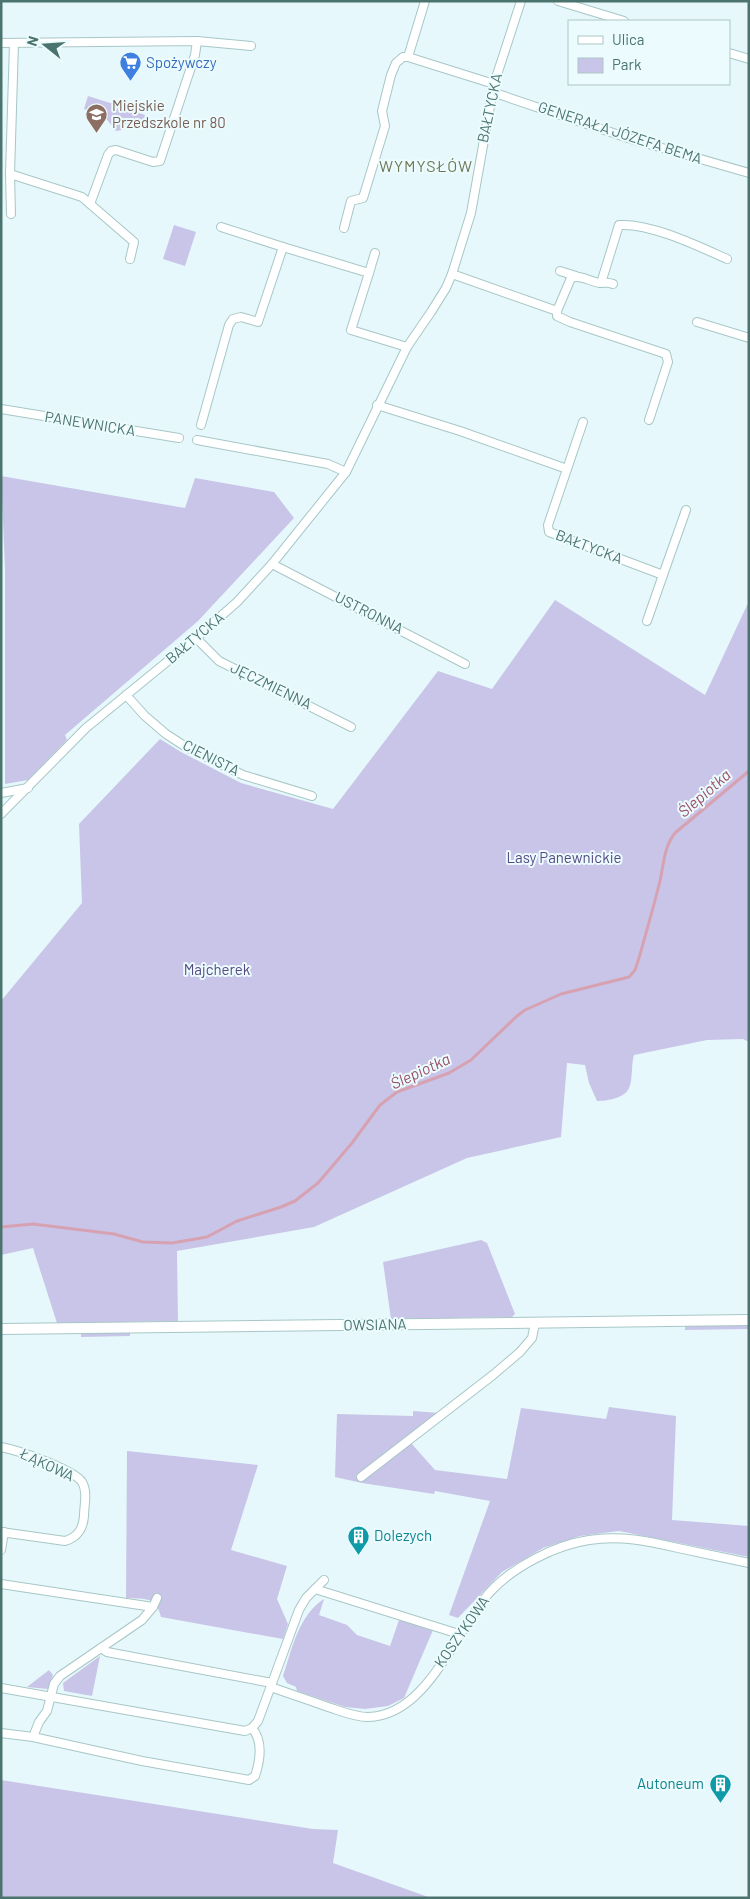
<svg xmlns="http://www.w3.org/2000/svg" width="750" height="1899" font-family="Barlow,sans-serif">
<style>
.green{fill:#c9c5e8}
.lines{fill:none;stroke-linecap:round;stroke-linejoin:round}
.stream{stroke:#d6a2b2;stroke-width:3}
.minor-casing{stroke:#a7c7c6;stroke-width:10}
.tertiary-casing{stroke:#a7c7c6;stroke-width:12}
.minor{stroke:#fff;stroke-width:8}
.tertiary{stroke:#fff;stroke-width:10}
.labels{text-anchor:middle;stroke-width:4;stroke-linejoin:round;paint-order:stroke}
.shop-label{font-size:15px;fill:#366cbe;stroke:#ecfcfe;text-anchor:start}
.education-label{font-size:15px;fill:#785e54;stroke:#ecfcfe;text-anchor:start}
.street-label{font-size:15px;fill:#4c746f;stroke:#ecfcfe}
.park-label{font-size:15px;fill:#574a84;stroke:#ecfcfe}
.culture-label{font-size:15px;fill:#0d838f;stroke:#ecfcfe;text-anchor:start}
.neighbourhood-label{font-size:16px;letter-spacing:1px;fill:#6f7652;stroke:#ecfcfe}
.water-label{font-size:16px;font-style:italic;fill:#9b5067;stroke:#ecfcfe}
</style>
<rect width="100%" height="100%" fill="#e6f8fb"/>
<!-- green -->
<g class="green">
<polygon points="88,96 110,103 133,102 130,110 145,115 142,127 127,122 122,130 116,131 104,116 84,109"/>
<polygon points="174,225 196,232 185,266 163,259"/>
<polygon points="1,476 185,508 195,478 274,492 294,518 198,621 65,735 67,740 28,780 5,784 5,568"/>
<path d="M555,600l150,95 44,-94v441l-6,-3 -36,1 -73,15c-3,9 -1,25 -5,33 -4,10 -22,13 -32,13l-8,-18 -4,-18 -18,-2 -6,74 -94,21 -153,69 -137,24 1,70 -121,2 -24,-75 -32,7v-254l81,-98 -3,-79 81,-85 21,13 60,31 92,26 105,-138 54,18z"/>
<polygon points="481,1240 487,1243 515,1314 512,1317 391,1319 383,1262"/>
<polygon points="749,1325 749,1329 685,1330 685,1326"/>
<polygon points="81,1333 130,1333 130,1336 81,1337"/>
<polygon points="609,1407 676,1416 672,1520 749,1526 749,1557 619,1531 580,1536 543,1548 502,1572 458,1618 449,1615 490,1501 435,1491 434,1494 362,1483 335,1477 337,1414 413,1416 413,1411 439,1413 411,1443 435,1470 507,1479 521,1408 606,1419"/>
<path d="M127,1451l131,14 -27,85 56,16 -10,33 11,25 -5,15 -122,-22c-5,-22 -16,-17 -35,-19z"/>
<path d="M324,1599l-5,16 28,10 10,10 33,11 9,-26 34,10 -29,68 -16,8 -23,3 -20,-2 -48,-16 -1,-4 -9,-4 -4,-7c9,-27 15,-60 41,-77z"/>
<polygon points="100,1656 92,1696 64,1691 63,1683"/>
<polygon points="49,1670 53,1675 48,1689 27,1687"/>
<polygon points="1,1780 313,1829 338,1830 333,1863 431,1898 1,1898"/>
</g>
<g class="lines">
<!-- stream -->
<path class="stream" d="M1,1227l32,-3 81,10 29,8 29,1 35,-6 30,-16 44,-14 14,-6 23,-18 34,-40 28,-38 17,-13 52,-19 22,-13 46,-44 8,-6 36,-16 68,-17 6,-7 4,-12c7,-25 14,-49 20,-73 5,-19 4,-37 16,-52l74,-62"/>
<defs>
<g id="minor">
<polyline points="558,1 624,21"/>
<polyline points="1,43 197,41 251,46"/>
<polyline points="14,43 10,174 82,197 134,242 130,259"/>
<polyline points="729,53 749,59"/>
<polyline points="408,57 494,84"/>
<polyline points="492,92 631,139 749,173"/>
<polyline points="10,174 11,214"/>
<polyline points="90,204 108,155 111,151 116,150 153,162 160,161 195,55 197,41"/>
<polyline points="344,228 351,201 363,198 385,126 382,111 391,75 396,63 403,57 408,57 425,1"/>
<polyline points="283,247 369,273 351,330 407,347"/>
<polyline points="560,271 576,276"/>
<polyline points="369,273 375,253"/>
<polyline points="452,274 557,311 557,316 570,322 666,354 668,362 649,420"/>
<path d="M601,283l18,-58c32,-2 79,21 108,34"/>
<path d="M557,311l14,-33c10,-4 19,4 29,5 5,0 8,-1 13,1"/>
<polyline points="697,322 749,338"/>
<polyline points="377,405 460,431 567,469"/>
<polyline points="1,409 179,438"/>
<polyline points="583,422 548,525 549,532 663,575 686,510"/>
<polyline points="201,425 229,325 233,319 241,317 258,322 283,247 221,227"/>
<polyline points="197,440 328,464 346,472"/>
<polyline points="272,564 465,664"/>
<polyline points="647,621 663,575"/>
<polyline points="196,638 219,661 351,727"/>
<polyline points="126,695 145,716 166,734 186,747 243,775 312,796"/>
<polyline points="1,793 28,788"/>
<polyline points="1,814 86,728 196,638 237,602 272,564 346,472 407,347 431,312 446,288 452,274 471,213 494,84 521,1"/>
<path d="M1,1447c16,3 72,22 81,35 6,10 2,23 2,34 -1,13 -6,21 -19,25l-64,-9"/>
<polyline points="361,1477 493,1375 520,1352 532,1338 535,1323"/>
<polyline points="1,1550 4,1532"/>
<polyline points="1,1584 153,1607"/>
<polyline points="315,1589 459,1634"/>
<polyline points="101,1648 107,1652 272,1683"/>
<path d="M271,1687c19,7 38,13 57,20 13,4 26,10 40,10 60,-1 87,-87 122,-125 23,-25 65,-47 99,-52 31,-5 59,1 89,8 24,5 47,10 71,15"/>
<polyline points="1,1688 245,1731 252,1728 258,1721 299,1610 306,1598 324,1580"/>
<path d="M1,1733l32,4 109,24 107,19 6,-4c5,-15 9,-34 -3,-48"/>
<polyline points="33,1737 39,1722 47,1711 54,1684 60,1676 142,1620 153,1607 157,1598"/>
</g>
<polyline id="tertiary" points="1,1329 749,1320"/>
</defs>
<!-- minor casing -->
<use href="#minor" class="minor-casing"/>
<!-- tertiary casing -->
<use href="#tertiary" class="tertiary-casing"/>
<!-- minor -->
<use href="#minor" class="minor"/>
<!-- tertiary -->
<use href="#tertiary" class="tertiary"/>
</g>
<!-- icons -->
<defs>
<symbol id="supermarket-pin" viewBox="-11 -11 22 30"><path d="M0 17L-7.5 6A9.5 9.5 0 1 1 7.5 6Z" fill="#3f7fe0" stroke="#ecfcfe"/><path d="M-6-5.5h2.5l.6 2H6L4.5 2H-2.5L-4.4-4H-6ZM-1.5 3.2a1.3 1.3 0 1 0 .1 0ZM3 3.2a1.3 1.3 0 1 0 .1 0Z" fill="#fff"/></symbol>
<symbol id="school-pin" viewBox="-11 -11 22 30"><path d="M0 17L-7.5 6A9.5 9.5 0 1 1 7.5 6Z" fill="#8d6e63" stroke="#ecfcfe"/><path d="M0-5L7-2L0 1L-7-2ZM-4 1L0 2.5L4 1V4Q0 6-4 4Z" fill="#fff"/></symbol>
<symbol id="building-pin" viewBox="-11 -11 22 30"><path d="M0 17L-7.5 6A9.5 9.5 0 1 1 7.5 6Z" fill="#0f9aa8" stroke="#ecfcfe"/><path d="M-4-6H4V6H1V3H-1V6H-4ZM-2.5-4.3h1.7v1.8h-1.7ZM.8-4.3h1.7v1.8H.8ZM-2.5-1h1.7V.8h-1.7ZM.8-1h1.7V.8H.8Z" fill="#fff"/></symbol>
</defs>
<g fill-rule="evenodd">
<use href="#supermarket-pin" x="118" y="50" width="25" height="34"/>
<use href="#school-pin" x="84" y="102" width="25" height="34"/>
<use href="#building-pin" x="346" y="1524" width="25" height="34"/>
<use href="#building-pin" x="708" y="1772" width="25" height="34"/>
</g>
<g class="labels">
<!-- shop labels -->
<g class="shop-label">
<text x="146" y="68">Spożywczy</text>
</g>
<!-- education labels -->
<g class="education-label">
<text x="112" y="111">Miejskie<tspan x="112" dy="17">Przedszkole nr 80</tspan></text>
</g>
<!-- street labels -->
<g class="street-label">
<text transform="translate(490 108) rotate(-78)" y="5">BAŁTYCKA</text>
<text transform="translate(620 133) rotate(18)" y="5">GENERAŁA JÓZEFA BEMA</text>
<text transform="translate(90 424) rotate(9)" y="5">PANEWNICKA</text>
<text transform="translate(589 547) rotate(21)" y="5">BAŁTYCKA</text>
<text transform="translate(369 613) rotate(27)" y="5">USTRONNA</text>
<text transform="translate(195 638) rotate(-40)" y="5">BAŁTYCKA</text>
<text transform="translate(271 686) rotate(26)" y="5">JĘCZMIENNA</text>
<text transform="translate(211 758) rotate(27)" y="5">CIENISTA</text>
<text transform="translate(375 1325) rotate(-1)" y="5">OWSIANA</text>
<text transform="translate(47 1465) rotate(25)" y="5">ŁĄKOWA</text>
<text transform="translate(462 1632) rotate(-55)" y="5">KOSZYKOWA</text>
</g>
<!-- park labels -->
<g class="park-label">
<text x="564" y="863">Lasy Panewnickie</text>
<text x="217" y="975">Majcherek</text>
</g>
<!-- culture labels -->
<g class="culture-label">
<text x="374" y="1541">Dolezych</text>
<text x="704" y="1789" text-anchor="end">Autoneum</text>
</g>
<!-- neighbourhood labels -->
<g class="neighbourhood-label">
<text x="426" y="172">WYMYSŁÓW</text>
</g>
<!-- water labels -->
<g class="water-label">
<text transform="translate(704 793) rotate(-41)" y="6">Ślepiotka</text>
<text transform="translate(420 1071) rotate(-25)" y="6">Ślepiotka</text>
</g>
</g>
<!-- border -->
<rect width="750" height="1899" fill="none" stroke="#4c746f" stroke-width="5"/>
<!-- legend -->
<rect x="568" y="20" width="162" height="65" fill="#ecfcfe" stroke="#acc6c5"/>
<rect x="578" y="36" width="25" height="8" fill="#ffffff" stroke="#acc6c5"/>
<text x="612" y="45" font-size="15" fill="#4c746f">Ulica</text>
<rect x="578" y="58" width="25" height="15" fill="#c9c5e8" stroke="#acc6c5"/>
<text x="612" y="70" font-size="15" fill="#4c746f">Park</text>
<!-- north arrow -->
<g transform="translate(45 45) rotate(287)" stroke="#ecfcfe" stroke-width="4" paint-order="stroke">
<path d="M0-4L9 19L0 12L-9 19Z" fill="#4c746f"/>
<text y="-8" font-size="14" font-weight="bold" text-anchor="middle" fill="#4c746f">N</text>
</g>
</svg>
